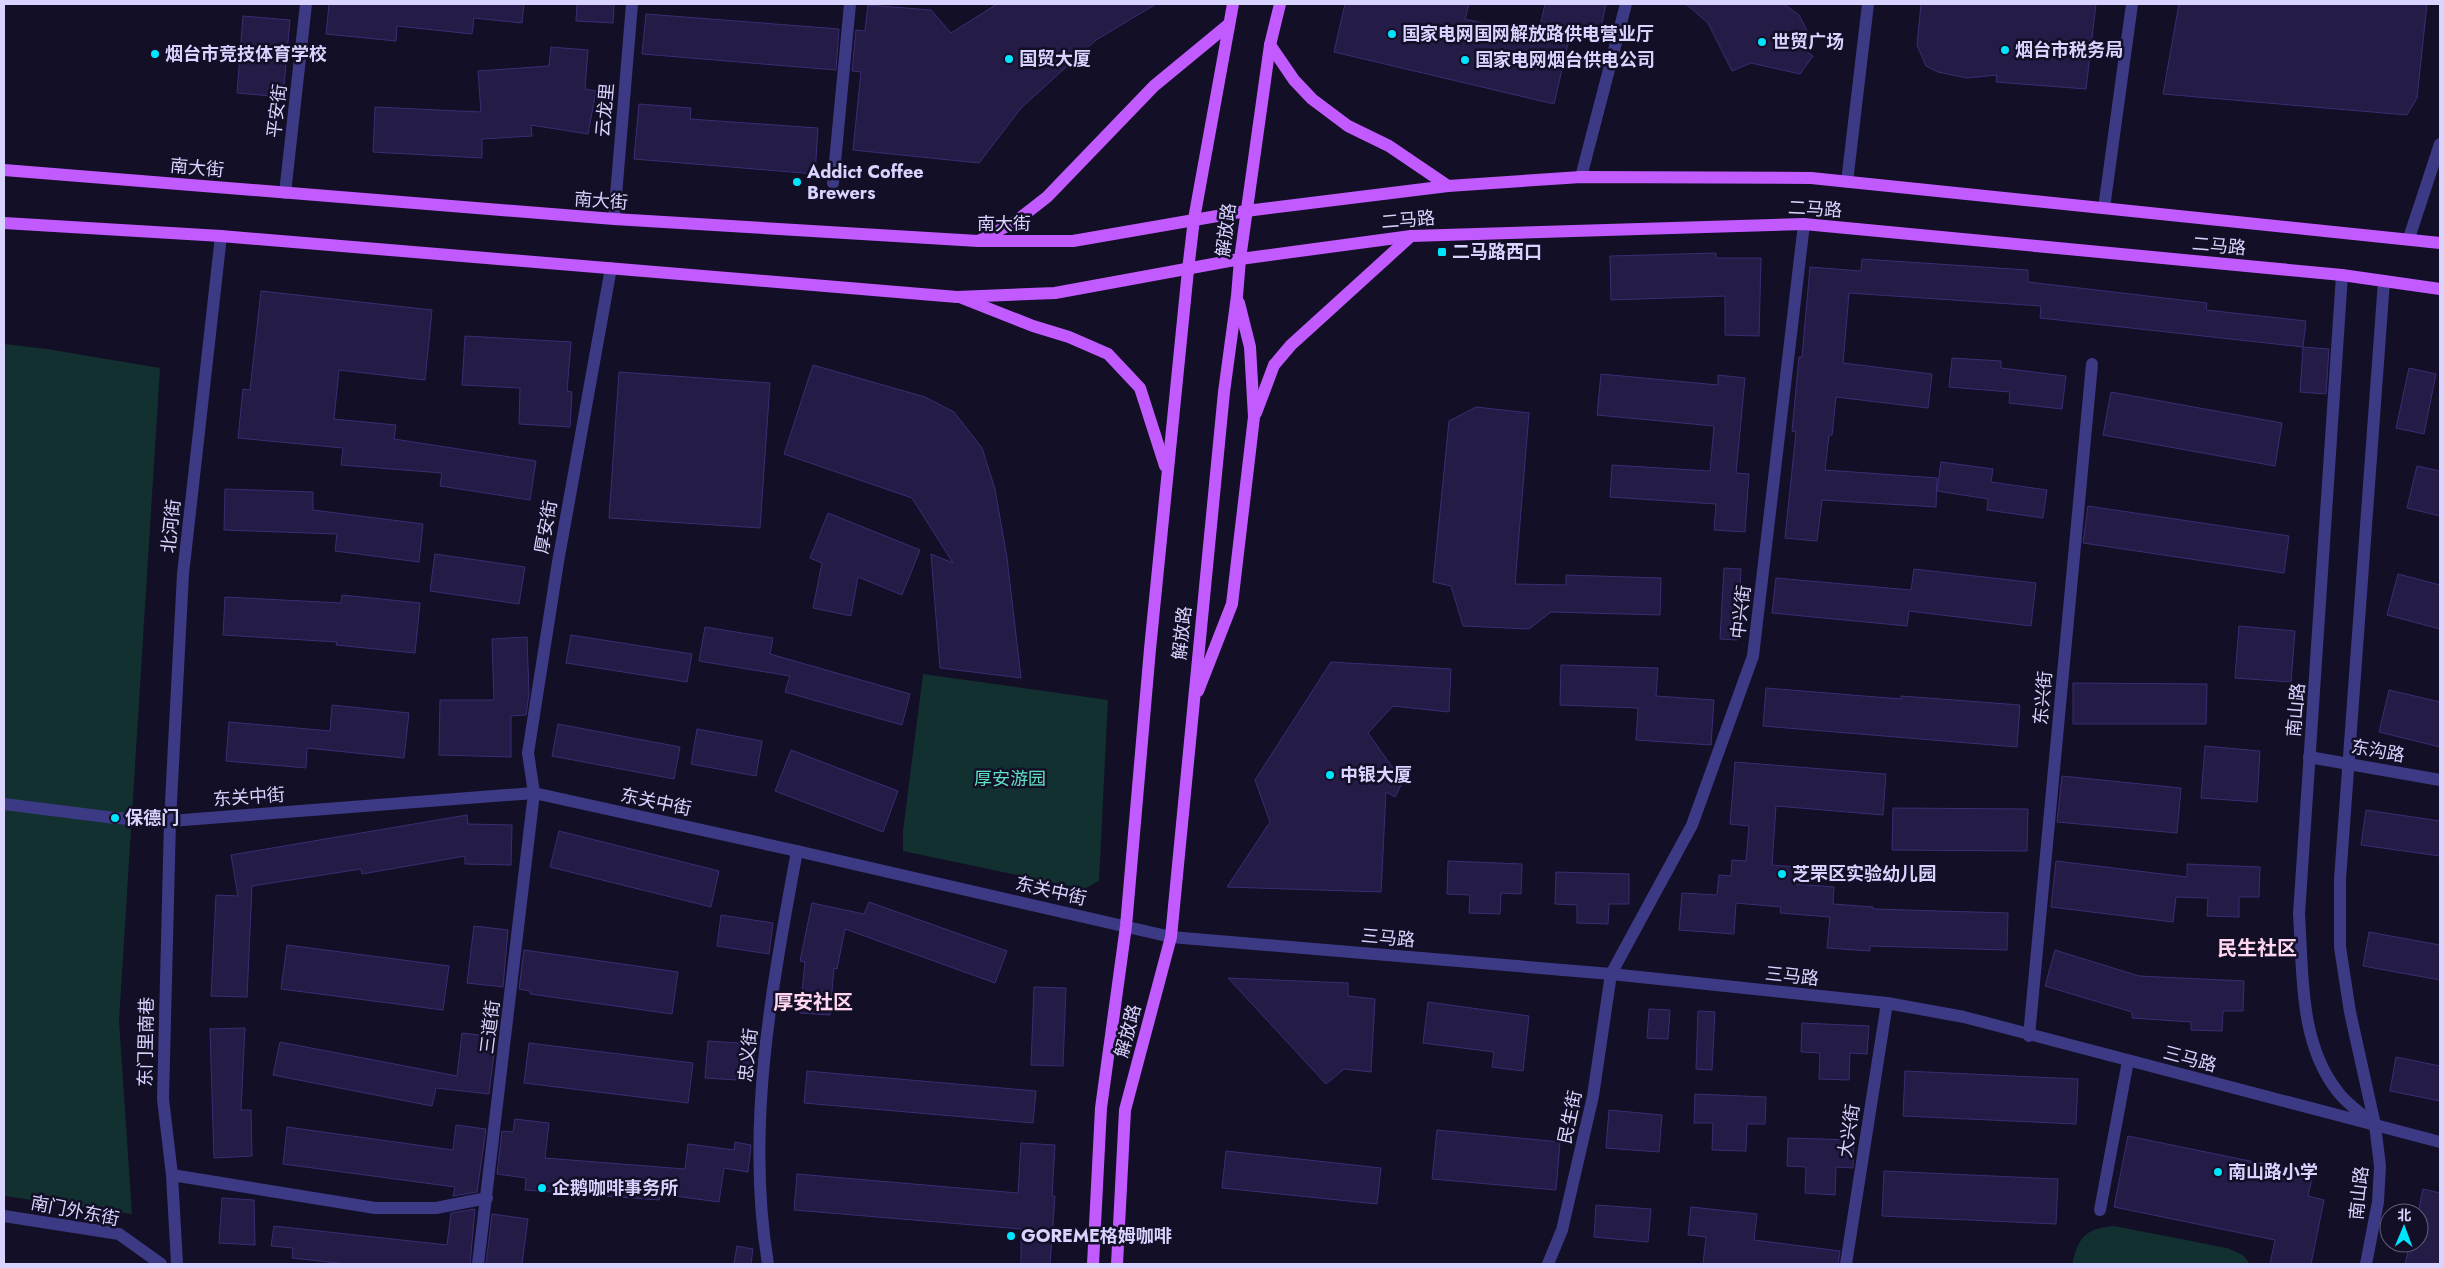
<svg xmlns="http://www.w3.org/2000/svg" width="2444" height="1268" font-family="Jost,'Noto Sans SC',sans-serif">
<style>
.green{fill:#12302f}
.building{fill:#241b47;stroke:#3b2d73}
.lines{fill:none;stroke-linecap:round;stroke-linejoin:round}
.minor{stroke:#3d3a85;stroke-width:12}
.major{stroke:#c25bff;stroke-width:12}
.poi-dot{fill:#00e5ff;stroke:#130f26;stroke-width:2}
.labels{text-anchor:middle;stroke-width:5;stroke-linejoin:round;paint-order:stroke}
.poi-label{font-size:18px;font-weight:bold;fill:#d9d4ff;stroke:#130f26;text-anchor:start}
.street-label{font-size:18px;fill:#d9d4ff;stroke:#130f26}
.park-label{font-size:18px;fill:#5fe0c0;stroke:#130f26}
.quarter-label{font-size:20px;font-weight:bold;fill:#ffd6f0;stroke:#130f26}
</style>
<rect width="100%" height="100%" fill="#130f26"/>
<!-- green -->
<g class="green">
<polygon points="4,344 47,349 160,368 119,1021 132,1214 4,1196"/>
<polygon points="923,674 1108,700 1099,881 1084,889 903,851 903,831"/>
<path d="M2114,1226l113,22 16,7 7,9h-178c7,-28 13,-35 42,-38z"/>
</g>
<!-- building -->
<g class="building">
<polygon points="329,4 524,4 522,23 474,18 472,34 397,26 396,41 326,34"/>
<polygon points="577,4 614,4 613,23 576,21"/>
<polygon points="997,4 1156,4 1096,40 1021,108 979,163 853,150 861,72 852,71 856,30 865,31 868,5 931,10 951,33"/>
<polygon points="1345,4 1469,4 1465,19 1538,36 1545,4 1606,4 1600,32 1572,26 1554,104 1334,52"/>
<polygon points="1686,4 1784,4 1799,15 1810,36 1803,49 1813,56 1800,74 1751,63 1732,71 1708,23"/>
<polygon points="1921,4 2096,4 2086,89 1996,82 1997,75 1967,78 1938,72 1926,66 1917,45"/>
<polygon points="2179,4 2427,4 2417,98 2407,115 2163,94"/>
<polygon points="646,14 839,29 836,70 642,54"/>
<polygon points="243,16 290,20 283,97 237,93"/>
<polygon points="551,47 588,50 585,89 596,91 588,134 531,125 532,136 482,139 482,158 373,152 375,107 481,112 478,71 549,66"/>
<polygon points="639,104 691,108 690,119 818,128 815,174 634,159"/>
<polygon points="1716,253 1716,258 1761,258 1759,336 1725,335 1725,296 1611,300 1610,256"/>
<polygon points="1862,259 2028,270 2028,282 2207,303 2206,310 2306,321 2303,347 2040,318 2041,306 1849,293 1843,363 1932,374 1928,408 1836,397 1832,435 1829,435 1825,470 1937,478 1936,507 1822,500 1817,541 1785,538 1796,432 1792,431 1799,357 1802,357 1810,267 1861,271"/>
<polygon points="261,291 432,310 425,380 339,370 334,419 396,425 394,439 536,461 530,500 440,486 442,473 341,465 343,448 238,438 243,389 250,390"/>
<polygon points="465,336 571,342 567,391 572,392 570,427 519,424 520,388 462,385"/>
<polygon points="2303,347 2329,349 2326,394 2300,392"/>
<polygon points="1952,358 2001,361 2001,368 2066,376 2062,409 2009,403 2010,392 1949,387"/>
<polygon points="813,365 925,397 954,412 982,448 995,489 1007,558 1021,678 940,668 931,554 953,563 912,498 784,454"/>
<polygon points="2409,368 2436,374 2424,434 2396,428"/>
<polygon points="619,372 770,383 760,528 609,518"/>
<polygon points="1601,374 1718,385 1718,375 1745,378 1736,473 1749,474 1745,532 1714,530 1716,504 1610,497 1612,465 1710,471 1714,426 1597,415"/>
<polygon points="2111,392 2282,423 2275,466 2103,435"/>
<polygon points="1476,407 1529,413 1515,584 1566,585 1566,575 1661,578 1660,615 1551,612 1529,629 1463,626 1451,586 1433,582 1449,421"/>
<polygon points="1941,462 1993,469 1991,482 2047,490 2043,518 1987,510 1988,499 1937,491"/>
<polygon points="2417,466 2440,471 2440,516 2407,508"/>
<polygon points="225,489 313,492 313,510 423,524 419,562 335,551 337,534 224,530"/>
<polygon points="2088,506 2289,536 2284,573 2083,543"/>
<polygon points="828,513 920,550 902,595 858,577 851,616 813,608 822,563 810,558"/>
<polygon points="435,554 525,567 519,604 430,591"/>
<polygon points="1724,568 1741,569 1737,640 1720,639"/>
<polygon points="1914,569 2036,583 2031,626 1909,611 1907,626 1772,613 1776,578 1911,590"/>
<polygon points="2398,574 2440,585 2440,629 2387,615"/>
<polygon points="342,595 420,603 415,653 336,645 337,642 223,635 225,597 341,603"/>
<polygon points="2239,626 2295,631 2291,682 2235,678"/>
<polygon points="705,627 773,638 770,654 910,694 902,725 785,692 790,676 699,661"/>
<polygon points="571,635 692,654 687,682 566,663"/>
<polygon points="527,637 529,694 526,715 511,716 511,757 439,755 440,700 494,700 492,639"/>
<polygon points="1331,662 1451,669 1449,712 1393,706 1368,733 1395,771 1405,777 1395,797 1386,792 1381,892 1227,887 1270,822 1255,780"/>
<polygon points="1561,665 1658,668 1656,696 1714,700 1711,745 1636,740 1638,708 1560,705"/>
<polygon points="2073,683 2207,684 2206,724 2073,724"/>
<polygon points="1766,688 1901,699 1901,696 2020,705 2017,747 1763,726"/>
<polygon points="2389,690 2440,702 2440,747 2379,732"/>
<polygon points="332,705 409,713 404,758 307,748 306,768 226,761 229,722 330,731"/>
<polygon points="558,724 680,747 674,779 552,756"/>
<polygon points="697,729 762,741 756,776 691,764"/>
<polygon points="2205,746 2260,751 2257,802 2201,798"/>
<polygon points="791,750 898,791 883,832 775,791"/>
<polygon points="1735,762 1886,774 1883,815 1776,806 1772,865 1796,867 1794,884 1834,887 1833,904 1873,907 1873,909 2008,913 2007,950 1870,946 1870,951 1827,948 1830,917 1780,913 1781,907 1736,903 1734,934 1679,930 1682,893 1717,895 1719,875 1731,876 1732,860 1746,861 1749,826 1730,824"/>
<polygon points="2062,776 2181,788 2177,833 2057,822"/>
<polygon points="1893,808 2028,809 2027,851 1892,850"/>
<polygon points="2366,810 2440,821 2440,856 2361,845"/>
<polygon points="467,815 468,824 512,825 511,865 465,864 465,856 362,874 361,869 252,886 247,997 211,996 216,895 238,896 231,855"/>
<polygon points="559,831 719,871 711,907 550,867"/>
<polygon points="1448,861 1522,864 1521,894 1501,893 1500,914 1469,913 1470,895 1447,894"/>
<polygon points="2056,861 2187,877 2187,864 2260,867 2259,897 2239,897 2239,917 2207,916 2208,898 2176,897 2173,922 2051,907"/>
<polygon points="1556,872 1629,874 1629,904 1609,904 1608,924 1577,923 1577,905 1555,904"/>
<polygon points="869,902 1007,951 995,983 845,929 837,969 834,968 830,1015 800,1013 805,962 800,961 812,903 864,914"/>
<polygon points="721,915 773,923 769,954 717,946"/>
<polygon points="474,926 508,930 503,987 467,983"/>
<polygon points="2369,932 2440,945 2440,980 2363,966"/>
<polygon points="287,945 449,966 443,1010 281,989"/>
<polygon points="524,950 678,972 672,1014 530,994 530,991 519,989"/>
<polygon points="2055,950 2139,976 2244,981 2243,1011 2223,1011 2222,1031 2191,1030 2191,1022 2132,1018 2132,1012 2045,986"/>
<polygon points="1228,978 1348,983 1348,996 1375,999 1371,1072 1344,1069 1326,1084"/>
<polygon points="1034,987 1066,988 1063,1066 1031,1065"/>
<polygon points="1428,1002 1529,1016 1523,1071 1492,1067 1494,1052 1423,1043"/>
<polygon points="1649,1009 1670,1010 1668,1039 1647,1038"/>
<polygon points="1698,1011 1715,1012 1712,1070 1696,1069"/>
<polygon points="1802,1023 1869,1026 1867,1054 1850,1053 1849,1080 1819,1079 1820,1053 1801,1052"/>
<polygon points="245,1028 241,1110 251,1110 252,1156 214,1158 210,1029"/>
<polygon points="462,1033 496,1037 489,1094 436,1088 432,1106 273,1075 280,1042 457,1076"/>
<polygon points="708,1041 755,1044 753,1081 705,1078"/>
<polygon points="529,1043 693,1063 688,1103 524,1083"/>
<polygon points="2396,1057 2440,1066 2440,1101 2390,1091"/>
<polygon points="807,1071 1036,1091 1033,1123 804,1103"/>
<polygon points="1905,1071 2078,1079 2076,1124 1903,1116"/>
<polygon points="1695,1094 1766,1097 1765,1124 1747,1124 1746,1151 1712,1150 1713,1123 1694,1123"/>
<polygon points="1609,1110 1662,1115 1659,1152 1606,1148"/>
<polygon points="515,1119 549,1123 545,1158 685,1169 688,1144 734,1150 735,1142 751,1145 748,1172 724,1168 719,1202 660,1194 659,1200 525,1190 526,1178 497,1174 502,1131 513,1132"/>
<polygon points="456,1125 486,1129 477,1192 453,1196 455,1187 283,1164 287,1127 453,1150"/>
<polygon points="1437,1130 1560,1142 1556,1190 1432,1179"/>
<polygon points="2128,1136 2313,1174 2308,1196 2324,1200 2311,1264 2270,1264 2275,1240 2114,1207"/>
<polygon points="1788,1138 1854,1140 1853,1168 1836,1167 1835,1195 1805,1193 1806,1167 1787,1166"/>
<polygon points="1021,1143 1055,1145 1052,1196 1055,1196 1050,1264 1021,1264 1021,1229 794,1210 797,1174 1018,1193"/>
<polygon points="1226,1151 1381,1168 1377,1204 1222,1188"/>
<polygon points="1884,1171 2058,1179 2056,1224 1882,1216"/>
<polygon points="2423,1189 2440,1193 2440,1264 2405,1264 2410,1243 2419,1243 2418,1213"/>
<polygon points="222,1198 254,1200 255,1245 219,1243"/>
<polygon points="1596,1205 1651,1209 1648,1242 1594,1237"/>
<polygon points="1691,1207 1757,1214 1754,1240 1840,1251 1838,1264 1703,1264 1706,1237 1688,1235"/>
<polygon points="475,1209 470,1264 347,1264 292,1258 293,1248 271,1246 274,1226 447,1245 451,1213"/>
<polygon points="492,1214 528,1219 522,1264 486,1264"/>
<polygon points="737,1246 753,1249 751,1264 734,1264"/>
</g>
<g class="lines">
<!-- minor -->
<g class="minor">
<polyline points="1581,177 1626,4"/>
<polyline points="1847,182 1868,4"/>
<polyline points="833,183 850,4"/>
<polyline points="285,193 306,4"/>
<polyline points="2104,208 2132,4"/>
<polyline points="614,219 632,4"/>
<polyline points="2409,238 2440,144"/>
<path d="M2342,275l-43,639c4,60 0,129 39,178 9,12 23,21 34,31"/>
<polyline points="2309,757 2440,780"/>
<polyline points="4,804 115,818 170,821 534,793 797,851 1171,937 1611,974 1887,1003 1964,1017 2440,1142"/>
<polyline points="2029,1036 2092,364"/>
<polyline points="172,1175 375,1208 436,1208 487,1198"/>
<polyline points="2100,1210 2128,1061"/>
<polyline points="4,1216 119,1234 161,1264"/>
<polyline points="177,1264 172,1175 163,1099 170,821 183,574 221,236"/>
<polyline points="478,1264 534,793 528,753 558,562 611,268"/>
<path d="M768,1264c-23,-138 4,-277 29,-413"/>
<polyline points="1548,1264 1562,1230 1593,1096 1611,974 1692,825 1753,656 1804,224"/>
<polyline points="1846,1264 1887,1003"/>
<polyline points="2366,1264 2378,1202 2380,1166 2375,1125 2350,1012 2340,947 2340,879 2384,281"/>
</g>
<!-- major -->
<g class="major">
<polyline points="1270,45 1294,80 1312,99 1348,126 1389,146 1448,186"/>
<polyline points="4,170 614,219 978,241 1073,241 1246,211 1448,186 1581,177 1811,178 2440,243"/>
<polyline points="4,223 221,236 957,297 1055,293 1240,259 1411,236 1804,224 2342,275 2440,289"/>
<polyline points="980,240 1015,222 1047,197 1154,86 1228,25"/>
<polyline points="962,298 1033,326 1069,337 1108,354 1140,388 1165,466"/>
<polyline points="1256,413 1274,365 1291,345 1411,236"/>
<polyline points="1198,691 1232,604 1254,417 1250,347 1239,303"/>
<polyline points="1093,1264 1101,1108 1126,926 1150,649 1188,270 1194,219 1233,4"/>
<polyline points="1117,1264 1125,1110 1171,937 1224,392 1237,296 1240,259 1270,45 1280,4"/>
</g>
</g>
<!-- markers -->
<g class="poi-dot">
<circle cx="1392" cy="34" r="5"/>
<circle cx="1762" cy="42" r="5"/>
<circle cx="2005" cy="50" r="5"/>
<circle cx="155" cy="54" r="5"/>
<circle cx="1009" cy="59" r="5"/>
<circle cx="1465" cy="60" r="5"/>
<circle cx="797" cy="182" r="5"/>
<rect x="1437" y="247" width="10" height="10" rx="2.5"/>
<circle cx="1330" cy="775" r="5"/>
<circle cx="115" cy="818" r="5"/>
<circle cx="1782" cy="874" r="5"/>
<circle cx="2218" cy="1172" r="5"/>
<circle cx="542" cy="1188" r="5"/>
<circle cx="1011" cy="1236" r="5"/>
</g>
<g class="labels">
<!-- poi labels -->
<g class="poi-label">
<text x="1402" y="40">国家电网国网解放路供电营业厅</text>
<text x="1772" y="48">世贸广场</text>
<text x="2015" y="56">烟台市税务局</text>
<text x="165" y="60">烟台市竞技体育学校</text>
<text x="1019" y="65">国贸大厦</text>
<text x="1475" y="66">国家电网烟台供电公司</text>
<text x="807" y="178">Addict Coffee<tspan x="807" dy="21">Brewers</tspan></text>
<text x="1452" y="258">二马路西口</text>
<text x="1340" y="781">中银大厦</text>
<text x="125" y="824">保德门</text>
<text x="1792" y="880">芝罘区实验幼儿园</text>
<text x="2228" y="1178">南山路小学</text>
<text x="552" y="1194">企鹅咖啡事务所</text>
<text x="1021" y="1242">GOREME格姆咖啡</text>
</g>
<!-- street labels -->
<g class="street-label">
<text transform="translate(605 110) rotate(-85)" y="6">云龙里</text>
<text transform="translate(277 111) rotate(-83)" y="6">平安街</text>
<text transform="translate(197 168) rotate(5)" y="6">南大街</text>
<text transform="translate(601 201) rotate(4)" y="6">南大街</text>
<text transform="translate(1815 209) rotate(3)" y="6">二马路</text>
<text transform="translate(1408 220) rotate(-5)" y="6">二马路</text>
<text x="1004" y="230">南大街</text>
<text transform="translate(1226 230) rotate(-83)" y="6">解放路</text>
<text transform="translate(2219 246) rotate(5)" y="6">二马路</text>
<text transform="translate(171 526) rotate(-84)" y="6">北河街</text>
<text transform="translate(546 527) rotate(-80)" y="6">厚安街</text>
<text transform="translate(1741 612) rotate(-83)" y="6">中兴街</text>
<text transform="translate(1182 633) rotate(-84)" y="6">解放路</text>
<text transform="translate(2043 698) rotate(-85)" y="6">东兴街</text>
<text transform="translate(2296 710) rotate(-85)" y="6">南山路</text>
<text transform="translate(2378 751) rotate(10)" y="6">东沟路</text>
<text transform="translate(249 797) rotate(-4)" y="6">东关中街</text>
<text transform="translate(656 802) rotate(12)" y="6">东关中街</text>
<text transform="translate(1051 891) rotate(13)" y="6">东关中街</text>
<text transform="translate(1388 938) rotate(5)" y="6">三马路</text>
<text transform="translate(1792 976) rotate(6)" y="6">三马路</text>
<text transform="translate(490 1027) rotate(-83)" y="6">三道街</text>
<text transform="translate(1128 1031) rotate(-75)" y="6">解放路</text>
<text transform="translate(146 1042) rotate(-89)" y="6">东门里南巷</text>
<text transform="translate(748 1055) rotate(-84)" y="6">忠义街</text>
<text transform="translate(2190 1059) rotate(15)" y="6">三马路</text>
<text transform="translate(1570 1117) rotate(-78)" y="6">民生街</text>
<text transform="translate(1849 1131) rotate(-81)" y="6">大兴街</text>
<text transform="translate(2359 1193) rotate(-84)" y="6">南山路</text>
<text transform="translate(75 1211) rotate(11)" y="6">南门外东街</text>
</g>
<!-- park labels -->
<g class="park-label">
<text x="1010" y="785">厚安游园</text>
</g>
<!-- quarter labels -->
<g class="quarter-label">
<text x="2257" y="955">民生社区</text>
<text x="813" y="1009">厚安社区</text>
</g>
</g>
<!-- border -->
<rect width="2444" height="1268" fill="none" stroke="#d9d4ff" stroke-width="10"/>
<!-- north arrow -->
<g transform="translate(2404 1228) rotate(1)"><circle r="24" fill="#130f26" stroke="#625e7d"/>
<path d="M0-4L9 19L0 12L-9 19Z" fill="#00e5ff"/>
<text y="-8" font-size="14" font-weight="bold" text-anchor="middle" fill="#d9d4ff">北</text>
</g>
</svg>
